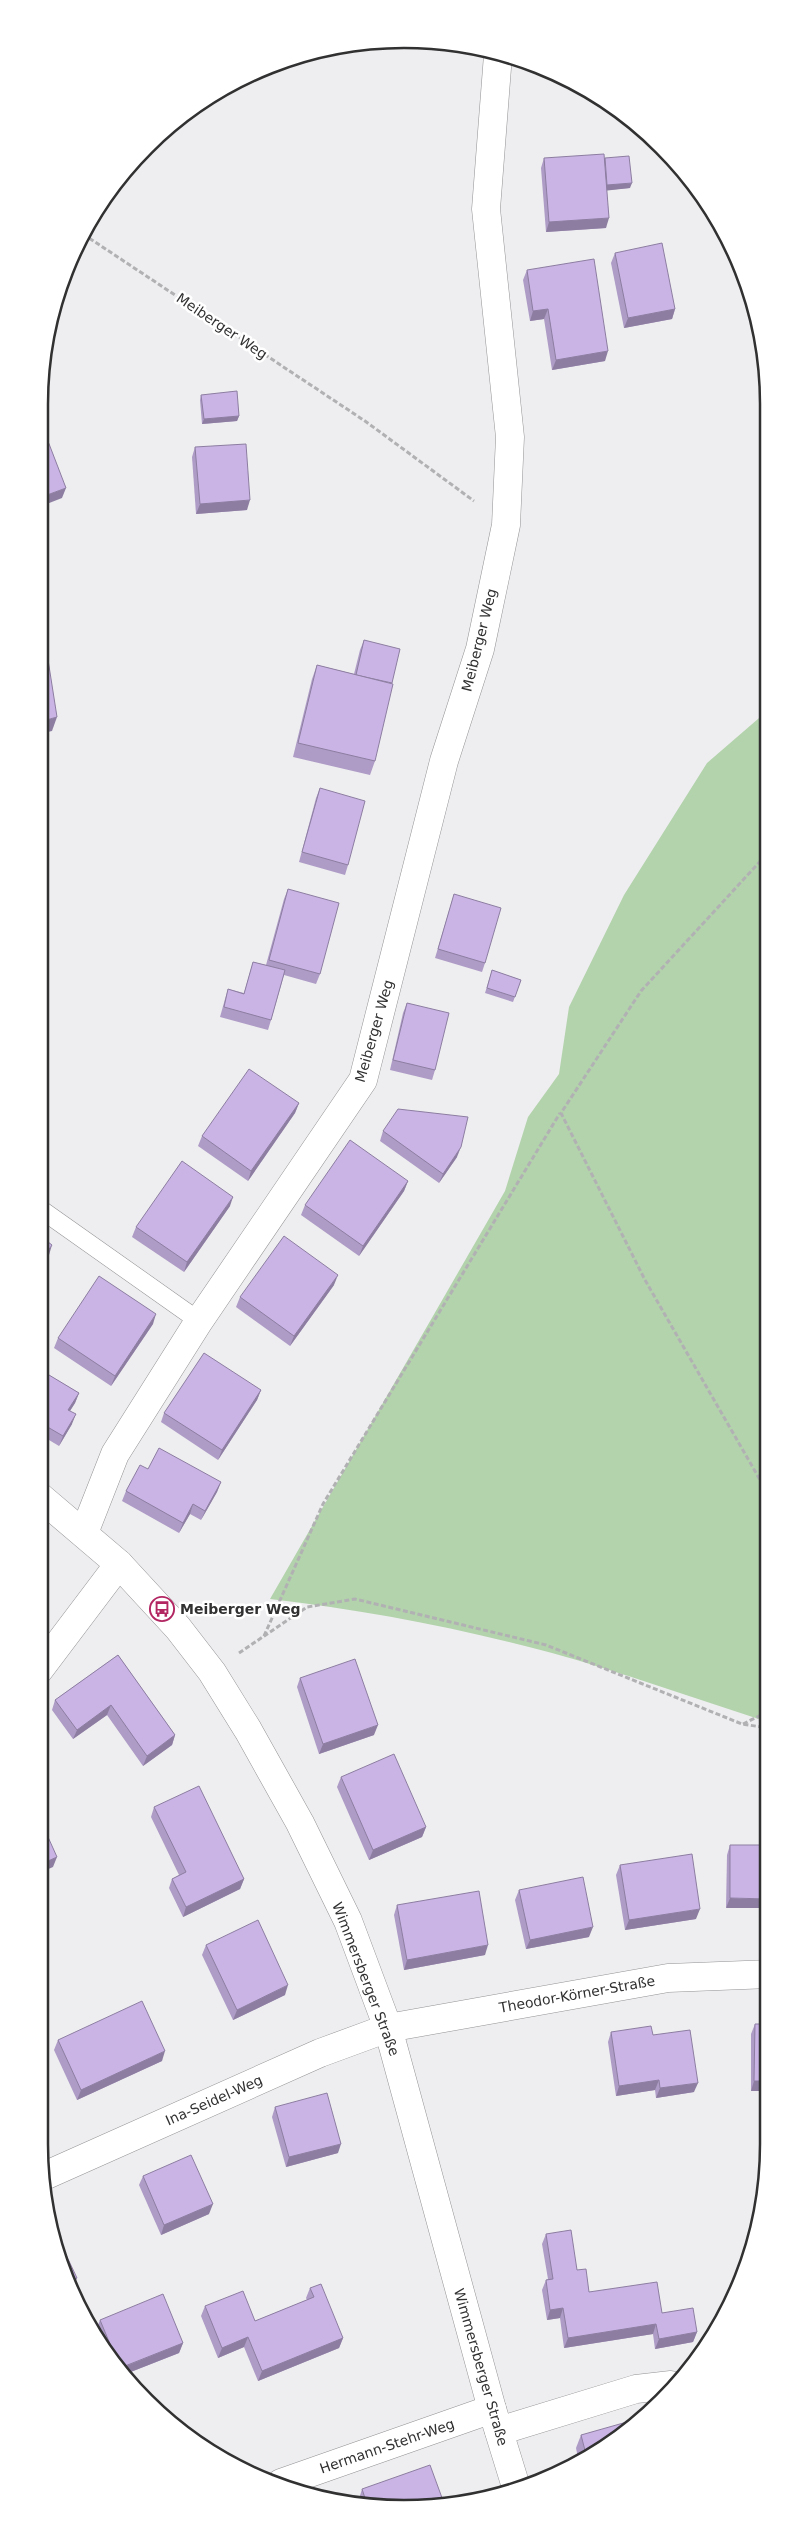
<svg xmlns="http://www.w3.org/2000/svg" width="807" height="2548" font-family="'DejaVu Sans',sans-serif">
<style>
.green{fill:#b3d3ac}
.lines{fill:none;stroke-linecap:round;stroke-linejoin:round}
.service-casing{stroke:#939395;stroke-width:19}
.minor-casing{stroke:#939395;stroke-width:29}
.path{stroke:#b1b1b3;stroke-width:3;stroke-dasharray:5 2.5;stroke-linecap:butt}
.service{stroke:#fff;stroke-width:18}
.minor{stroke:#fff;stroke-width:28}
.wall{fill:#ae9bc6}
.shaded-wall{fill:#8d7ea1}
.building{fill:#cab4e6;stroke:#8d7ea1}
.labels{text-anchor:middle;stroke-width:5;stroke-linejoin:round;paint-order:stroke}
.street-label{font-size:14px;fill:#313132;stroke:#fff}
.poi-label{font-size:14px;font-weight:bold;fill:#313132;stroke:#fff;text-anchor:start}
.rim{fill:none;stroke:#313132;stroke-width:2.5}
</style>
<rect width="100%" height="100%" fill="#eeeef0"/>
<!-- green -->
<path class="green" d="M766,712l2,1010c-72,-23 -144,-49 -216,-69 -93,-25 -187,-43 -282,-54l235,-408 23,-74 31,-43 10,-67 55,-112 83,-132z"/>
<g class="lines">
<defs>
<polyline id="service" points="39,1208 199,1321"/>
<g id="minor">
<polyline points="39,1496 119,1564 178,1628 212,1672 248,1730 300,1823 348,1921 388,2028 492,2409 517,2490"/>
<polyline points="84,1533 115,1454 199,1321 363,1080 444,761 480,649 506,525 510,437 486,209 498,55"/>
<polyline points="39,1670 119,1564"/>
<polyline points="42,2177 320,2053 388,2028 668,1978 768,1974"/>
<polyline points="499,2431 636,2389 671,2385"/>
<polyline points="281,2483 492,2409"/>
</g>
</defs>
<!-- service casing -->
<use href="#service" class="service-casing"/>
<!-- minor casing -->
<use href="#minor" class="minor-casing"/>
<!-- path -->
<g class="path">
<polyline points="83,234 365,421 474,501"/>
<polyline points="766,855 641,991 561,1113 645,1280 767,1492"/>
<polyline points="264,1636 323,1504 560,1113"/>
<polyline points="239,1653 307,1607 355,1599 546,1645 742,1724 768,1728"/>
<polyline points="743,1724 767,1712"/>
</g>
<!-- service -->
<use href="#service" class="service"/>
<!-- minor -->
<use href="#minor" class="minor"/>
</g>
<!-- wall -->
<g class="wall">
<polygon points="544,158 605,158 630,188 607,190 606,228 546,232 541,168"/>
<polygon points="615,253 675,309 672,319 624,328 611,263"/>
<polygon points="527,270 605,361 552,370 544,319 530,321 523,280"/>
<polygon points="201,395 239,416 237,421 202,424 200,400"/>
<polygon points="195,447 247,510 196,514 192,457"/>
<polygon points="364,640 375,761 370,775 293,757 312,679 317,665 354,674 360,650"/>
<polygon points="320,788 348,865 345,875 299,862 316,798"/>
<polygon points="288,889 320,974 316,984 284,975 271,1020 268,1030 220,1017 225,999 228,989 244,993 253,962 266,965 284,899"/>
<polygon points="454,894 485,963 482,972 435,958"/>
<polygon points="492,970 521,980 513,1002 485,993"/>
<polygon points="407,1003 435,1070 432,1080 390,1070 403,1013"/>
<polygon points="299,1103 295,1113 248,1181 198,1146 202,1136"/>
<polygon points="383,1131 457,1157 439,1183 380,1141"/>
<polygon points="408,1181 404,1191 359,1256 301,1215 305,1205"/>
<polygon points="230,1206 184,1272 132,1237 136,1227"/>
<polygon points="334,1285 290,1346 236,1307 240,1297"/>
<polygon points="153,1324 111,1386 54,1348 58,1338"/>
<polygon points="39,1369 79,1393 75,1403 70,1411 72,1424 59,1446 39,1434"/>
<polygon points="261,1390 257,1400 218,1460 161,1422 164,1413"/>
<polygon points="148,1469 221,1482 217,1492 201,1520 190,1514 179,1533 122,1501 126,1491"/>
<polygon points="118,1655 175,1735 172,1745 143,1766 107,1715 73,1739 52,1710 55,1700"/>
<polygon points="300,1678 374,1735 319,1754 297,1687"/>
<polygon points="341,1777 426,1827 422,1837 369,1860 337,1787"/>
<polygon points="154,1807 244,1879 240,1889 183,1917 169,1888 172,1879 179,1875 151,1817"/>
<polygon points="730,1845 768,1845 726,1908 727,1855"/>
<polygon points="620,1865 696,1919 625,1930 616,1875"/>
<polygon points="519,1890 589,1937 526,1949 515,1900"/>
<polygon points="397,1905 485,1955 404,1970 394,1915"/>
<polygon points="206,1945 285,1995 233,2020 202,1955"/>
<polygon points="755,2024 768,2024 768,2091 751,2091 751,2034"/>
<polygon points="611,2032 653,2035 694,2092 656,2098 655,2090 616,2096 608,2042"/>
<polygon points="58,2040 162,2061 77,2100 54,2050"/>
<polygon points="275,2107 338,2153 286,2167 272,2117"/>
<polygon points="143,2176 209,2214 161,2235 139,2185"/>
<polygon points="546,2234 577,2270 589,2292 662,2313 697,2332 693,2342 655,2349 653,2334 564,2348 560,2318 547,2320 542,2290 546,2280 548,2279 542,2244"/>
<polygon points="310,2288 343,2338 339,2348 258,2381 244,2347 218,2358 201,2316 205,2306 255,2321 307,2300 306,2298"/>
<polygon points="100,2320 183,2343 179,2353 123,2375 99,2336 96,2330"/>
<polygon points="625,2434 579,2463 576,2448 581,2435"/>
<polygon points="362,2489 428,2508 361,2506 359,2499"/>
</g>
<!-- shaded-wall -->
<g class="shaded-wall">
<polygon points="632,183 630,188 603,191 604,185"/>
<polygon points="609,218 606,228 546,232 549,222"/>
<polygon points="548,309 544,319 530,321 533,311"/>
<polygon points="675,309 672,319 624,328 628,318"/>
<polygon points="608,351 605,361 552,370 556,360"/>
<polygon points="239,416 237,421 202,424 204,419"/>
<polygon points="66,488 62,498 39,507 39,498"/>
<polygon points="250,500 247,510 196,514 200,504"/>
<polygon points="57,717 52,731 39,734 43,721"/>
<polygon points="45,736 40,750 39,750 39,737"/>
<polygon points="299,1103 295,1113 248,1181 251,1171"/>
<polygon points="461,1147 457,1157 439,1183 443,1174"/>
<polygon points="408,1181 404,1191 359,1256 363,1246"/>
<polygon points="233,1197 230,1206 184,1272 187,1262"/>
<polygon points="52,1245 49,1255 39,1269 39,1264"/>
<polygon points="338,1275 334,1285 290,1346 294,1336"/>
<polygon points="156,1314 153,1324 111,1386 115,1376"/>
<polygon points="261,1390 257,1400 218,1460 222,1450"/>
<polygon points="79,1393 75,1403 64,1420 68,1410"/>
<polygon points="76,1414 72,1424 59,1446 63,1436"/>
<polygon points="221,1482 217,1492 201,1520 205,1511"/>
<polygon points="193,1504 190,1514 179,1533 183,1523"/>
<polygon points="111,1705 107,1715 73,1739 77,1730"/>
<polygon points="378,1725 374,1735 319,1754 323,1744"/>
<polygon points="175,1735 172,1745 143,1766 147,1756"/>
<polygon points="426,1827 422,1837 369,1860 373,1850"/>
<polygon points="57,1857 53,1867 39,1873 39,1865"/>
<polygon points="244,1879 240,1889 183,1917 186,1907"/>
<polygon points="730,1898 768,1899 768,1908 726,1908"/>
<polygon points="700,1909 696,1919 625,1930 629,1920"/>
<polygon points="593,1927 589,1937 526,1949 530,1940"/>
<polygon points="488,1945 485,1955 404,1970 407,1960"/>
<polygon points="288,1985 285,1995 233,2020 237,2010"/>
<polygon points="165,2051 162,2061 77,2100 81,2090"/>
<polygon points="659,2080 655,2090 616,2096 619,2086"/>
<polygon points="754,2081 768,2081 768,2091 751,2091"/>
<polygon points="698,2083 694,2092 656,2098 660,2088"/>
<polygon points="46,2103 43,2113 39,2115 39,2107"/>
<polygon points="341,2144 338,2153 286,2167 289,2157"/>
<polygon points="213,2204 209,2214 161,2235 164,2225"/>
<polygon points="77,2278 73,2288 70,2290 66,2284"/>
<polygon points="563,2308 560,2318 547,2320 550,2310"/>
<polygon points="656,2324 653,2334 564,2348 568,2338"/>
<polygon points="697,2332 693,2342 655,2349 659,2339"/>
<polygon points="248,2337 244,2347 218,2358 222,2348"/>
<polygon points="343,2338 339,2348 258,2381 262,2371"/>
<polygon points="183,2343 179,2353 123,2375 119,2369"/>
</g>
<!-- building -->
<g class="building">
<polygon points="604,154 609,218 549,222 544,158"/>
<polygon points="629,156 632,183 607,185 605,158"/>
<polygon points="662,243 675,309 628,318 615,253"/>
<polygon points="594,259 608,351 556,360 548,309 533,311 527,270"/>
<polygon points="237,391 239,416 204,419 201,395"/>
<polygon points="46,436 66,488 39,498 39,438"/>
<polygon points="246,444 250,500 200,504 195,447"/>
<polygon points="41,615 57,717 43,721 45,736 39,737 39,616"/>
<polygon points="364,640 400,649 392,683 356,675"/>
<polygon points="317,665 393,684 375,761 298,743"/>
<polygon points="320,788 365,801 348,865 302,852"/>
<polygon points="288,889 339,903 320,974 269,960"/>
<polygon points="454,894 501,908 485,963 438,949"/>
<polygon points="253,962 285,970 271,1020 224,1007 228,989 244,994"/>
<polygon points="492,970 521,980 515,997 487,988"/>
<polygon points="407,1003 449,1013 435,1070 393,1060"/>
<polygon points="249,1069 299,1103 251,1171 202,1136"/>
<polygon points="398,1109 468,1117 461,1147 443,1174 383,1131"/>
<polygon points="350,1140 408,1181 363,1246 305,1205"/>
<polygon points="182,1161 233,1197 187,1262 136,1227"/>
<polygon points="39,1235 52,1245 39,1264"/>
<polygon points="284,1236 338,1275 294,1336 240,1297"/>
<polygon points="99,1276 156,1314 115,1376 58,1338"/>
<polygon points="204,1353 261,1390 222,1450 164,1413"/>
<polygon points="39,1369 79,1393 68,1410 76,1414 63,1436 39,1422"/>
<polygon points="159,1448 221,1482 205,1511 193,1504 183,1523 126,1491 140,1465 148,1469"/>
<polygon points="118,1655 175,1735 147,1756 111,1705 77,1730 55,1700"/>
<polygon points="355,1659 378,1725 323,1744 300,1678"/>
<polygon points="394,1754 426,1827 373,1850 341,1777"/>
<polygon points="199,1786 244,1879 186,1907 172,1879 186,1872 154,1807"/>
<polygon points="39,1817 57,1857 39,1865"/>
<polygon points="730,1845 768,1845 768,1899 730,1898"/>
<polygon points="692,1854 700,1909 629,1920 620,1865"/>
<polygon points="583,1877 593,1927 530,1940 519,1890"/>
<polygon points="479,1891 488,1945 407,1960 397,1905"/>
<polygon points="258,1920 288,1985 237,2010 206,1945"/>
<polygon points="142,2001 165,2051 81,2090 58,2040"/>
<polygon points="755,2024 768,2024 768,2081 754,2081"/>
<polygon points="651,2026 653,2035 690,2030 698,2083 660,2088 659,2080 619,2086 611,2032"/>
<polygon points="39,2087 46,2103 39,2107"/>
<polygon points="327,2093 341,2144 289,2157 275,2107"/>
<polygon points="191,2155 213,2204 164,2225 143,2176"/>
<polygon points="49,2219 77,2278 66,2284 47,2220"/>
<polygon points="571,2230 577,2270 586,2269 589,2292 657,2282 662,2313 693,2308 697,2332 659,2339 656,2324 568,2338 563,2308 550,2310 546,2280 553,2279 546,2234"/>
<polygon points="321,2284 343,2338 262,2371 248,2337 222,2348 205,2306 243,2291 255,2321 314,2297 310,2288"/>
<polygon points="163,2294 183,2343 120,2368 100,2320"/>
<polygon points="641,2418 625,2434 587,2458 581,2435"/>
<polygon points="430,2465 445,2506 428,2508 368,2507 362,2489"/>
</g>
<!-- icons -->
<defs>
<symbol id="bus-ring" viewBox="-11 -11 22 22"><circle r="9.5" fill="#fff" stroke="#b22662" stroke-width="1.5"/><path d="M-5-6H5V4H4V6H2V4H-2V6H-4V4H-5ZM-3.5-4V0h7V-4ZM-3.5 1.2v1.5H-2V1.2ZM2 1.2v1.5H3.5V1.2Z" fill="#b22662"/></symbol>
</defs>
<g fill-rule="evenodd">
<use href="#bus-ring" x="148" y="1595" width="28" height="28"/>
</g>
<g class="labels">
<!-- street labels -->
<g class="street-label">
<text transform="translate(222 326) rotate(34)" y="5">Meiberger Weg</text>
<text transform="translate(479 640) rotate(-76)" y="5">Meiberger Weg</text>
<text transform="translate(374 1031) rotate(-74)" y="5">Meiberger Weg</text>
<text transform="translate(366 1979) rotate(69)" y="5">Wimmersberger Straße</text>
<text transform="translate(577 1994) rotate(-10)" y="5">Theodor-Körner-Straße</text>
<text transform="translate(214 2100) rotate(-24)" y="5">Ina-Seidel-Weg</text>
<text transform="translate(481 2367) rotate(74)" y="5">Wimmersberger Straße</text>
<text transform="translate(387 2446) rotate(-19)" y="5">Hermann-Stehr-Weg</text>
</g>
<!-- poi labels -->
<g class="poi-label">
<text x="180" y="1614">Meiberger Weg</text>
</g>
</g>
<!-- crop -->
<path d="M0 0H807V2548H0ZM404 48H404A356 356 0 0 1 760 404V2144A356 356 0 0 1 404 2500H404A356 356 0 0 1 48 2144V404A356 356 0 0 1 404 48Z" fill="#fff" fill-rule="evenodd"/>
<path class="rim" d="M404 48H404A356 356 0 0 1 760 404V2144A356 356 0 0 1 404 2500H404A356 356 0 0 1 48 2144V404A356 356 0 0 1 404 48Z"/>
</svg>
